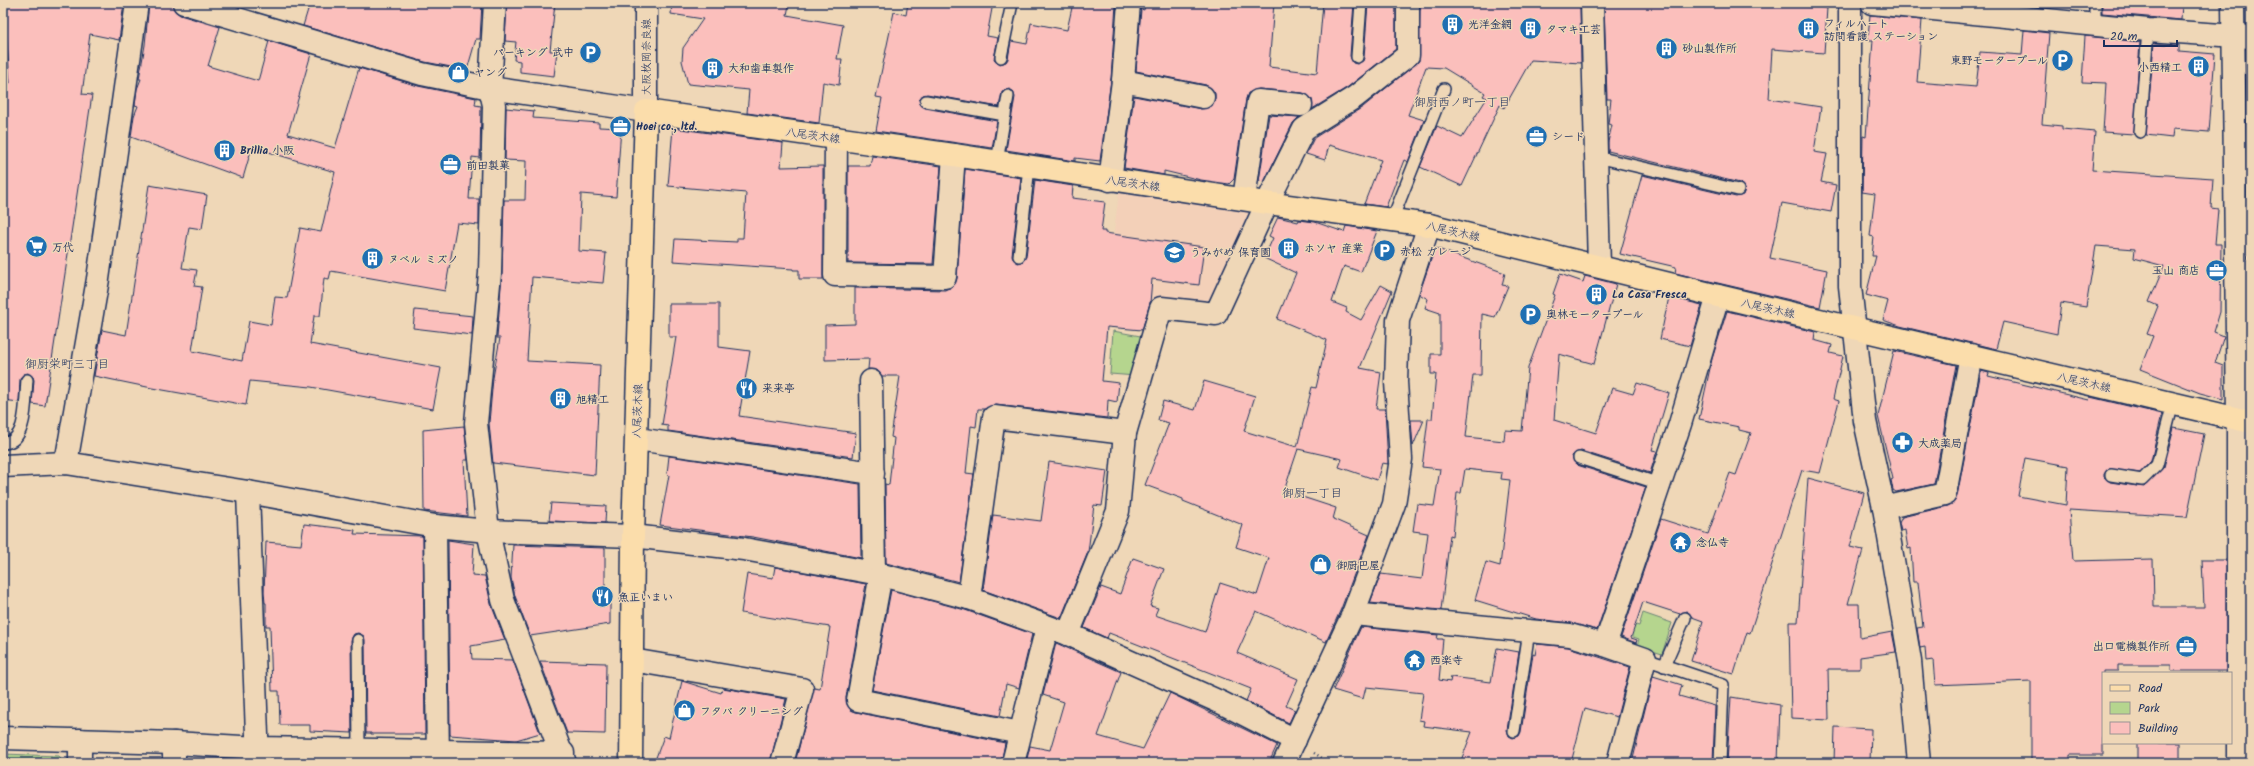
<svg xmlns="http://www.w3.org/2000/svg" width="2254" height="766" font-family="Kalam,'Klee One',sans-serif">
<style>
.built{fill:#f3d0b8}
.green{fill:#b5d58e;stroke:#688276}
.building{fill:#fbbfbc;stroke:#1b2f5e;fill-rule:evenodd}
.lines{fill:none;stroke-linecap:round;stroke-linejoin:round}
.service-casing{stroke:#1b2f5e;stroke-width:14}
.minor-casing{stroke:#1b2f5e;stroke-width:25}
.tertiary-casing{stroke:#1b2f5e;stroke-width:25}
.secondary-casing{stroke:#1b2f5e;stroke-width:25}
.primary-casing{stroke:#1b2f5e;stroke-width:25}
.path{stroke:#1b2f5e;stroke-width:2.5;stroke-dasharray:1 3;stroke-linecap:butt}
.service{stroke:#efd7b7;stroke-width:11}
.minor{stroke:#efd7b7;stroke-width:22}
.tertiary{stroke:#efd7b7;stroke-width:22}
.secondary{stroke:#efd7b7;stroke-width:22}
.primary{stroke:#fbddab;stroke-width:22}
.labels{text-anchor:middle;stroke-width:3;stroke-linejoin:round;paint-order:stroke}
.poi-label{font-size:11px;font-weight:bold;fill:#1b2f5e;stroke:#efd7b7;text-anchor:start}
.street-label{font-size:11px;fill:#1b2f5e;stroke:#efd7b7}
.neighbourhood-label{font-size:12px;fill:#1b2f5e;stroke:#efd7b7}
</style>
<rect width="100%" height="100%" fill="#efd7b7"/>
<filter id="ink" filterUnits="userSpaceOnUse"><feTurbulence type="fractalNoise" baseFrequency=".025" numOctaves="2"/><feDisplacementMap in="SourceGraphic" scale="8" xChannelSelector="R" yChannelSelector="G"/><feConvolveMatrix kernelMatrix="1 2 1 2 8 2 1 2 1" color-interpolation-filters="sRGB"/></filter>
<g filter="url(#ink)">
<!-- built -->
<polygon class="built" points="1119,193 1258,210 1210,307 1106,295"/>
<!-- green -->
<g class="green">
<polygon points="1113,331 1146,337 1136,376 1110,374"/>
<polygon points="1643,613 1672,623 1662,654 1637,646 1639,639 1622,633 1626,622 1639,626"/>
<polygon points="3,754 59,756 66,763 3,763"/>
</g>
<!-- building -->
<g class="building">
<polygon points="4,3 124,3 119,40 90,34 82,94 92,95 45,406 32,404 34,380 33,377 28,373 24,374 20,379 19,402 3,400 3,82 10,83"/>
<polygon points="149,3 172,3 175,11 180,15 220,27 208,66 258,81 269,41 311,54 288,134 335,148 359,68 418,86 476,98 475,105 481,106 480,158 472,157 469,199 479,199 479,225 457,223 445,291 331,271 329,279 324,278 320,316 314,316 310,344 441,368 433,409 311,387 250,381 246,405 152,388 94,376 102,330 126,335 149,185 207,195 202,229 189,227 182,268 197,270 194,286 202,287 192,351 242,361 249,321 271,325 275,297 287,298 300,228 321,232 335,172 252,147 243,178 131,137 134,116 138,106 135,105 137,89 141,79 139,79 145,45"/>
<polygon points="310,3 482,3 480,39 476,39 467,70 425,62 303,26"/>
<polygon points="507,3 555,3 550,51 557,51 554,76 520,72 520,61 514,60 516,42 505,41"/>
<polygon points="672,3 776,3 789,5 787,15 843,25 837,59 842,59 839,85 823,82 819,123 747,113 749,90 688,84 682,61 683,48 703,19 671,14"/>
<polygon points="908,3 993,3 987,36 998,38 994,59 1000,64 1006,62 1008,59 1011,41 1027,44 1031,23 1067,30 1073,3 1116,4 1111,80 1100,161 1075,158 1075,161 1006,150 1015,97 1013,91 1009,89 1002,92 999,107 927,94 923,95 919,99 920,104 925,108 997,121 992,148 876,131 882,98 876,97 894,12 906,15"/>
<polygon points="1145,3 1274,3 1269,67 1317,73 1323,3 1354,3 1350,56 1353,63 1357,64 1363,61 1364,58 1368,3 1396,3 1396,49 1348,87 1312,109 1312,99 1303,93 1259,89 1248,93 1246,99 1234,179 1229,184 1201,180 1164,171 1164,175 1124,168 1134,96 1201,109 1212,106 1215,99 1215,93 1206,85 1136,71 1141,9 1144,10"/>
<polygon points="1420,3 1580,3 1581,63 1531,60 1504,108 1500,105 1462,186 1420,167 1437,126 1462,138 1487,98 1483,96 1485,93 1444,68 1426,67 1408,115 1424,120 1408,162 1404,160 1386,207 1364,204 1381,160 1329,145 1325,160 1306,154 1314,138 1363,107 1419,61"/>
<polygon points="1604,3 1759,3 1827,8 1824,53 1772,49 1769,99 1821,107 1814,152 1827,154 1821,182 1836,185 1831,212 1782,203 1770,258 1827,270 1820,307 1675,273 1676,267 1620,254 1642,175 1736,197 1743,195 1745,188 1740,183 1608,151 1608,142 1612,125 1608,124 1611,99 1607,99"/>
<polygon points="2026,3 2051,3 2051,8 2026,5"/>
<polygon points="2102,3 2182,3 2181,20 2102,13"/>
<polygon points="1870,15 1922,20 1917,82 1976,87 1980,52 2022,55 2024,30 2049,33 2042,124 2062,126 2062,129 2095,132 2092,170 2213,178 2211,208 2218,209 2215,244 2221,244 2220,312 2214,332 2224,336 2215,363 2223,366 2223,399 2200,393 2140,369 2153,336 2147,334 2158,306 2149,302 2164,266 2134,258 2135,249 2096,246 2086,307 2061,303 2057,334 2003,322 1996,349 1900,326 1883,320 1888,301 1866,295 1876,256 1872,256 1874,237 1870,236 1875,194 1862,192 1863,136 1866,137 1873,40 1869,40 1868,37"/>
<polygon points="2085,36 2140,42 2134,134 2103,132 2106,83 2082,82"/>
<polygon points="2154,43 2179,45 2179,51 2215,54 2209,132 2173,129 2172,138 2146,135"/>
<polygon points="506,108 534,111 533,118 599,123 599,127 621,128 616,197 581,194 579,251 606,253 603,283 532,277 527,361 600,365 595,475 493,463 489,423 493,378 500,338 497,338 502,273 504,200 525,200 526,161 505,160"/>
<polygon points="1269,115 1299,117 1293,123 1264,182 1259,181"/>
<polygon points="673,128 783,143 781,167 823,166 823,279 799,279 799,270 793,270 793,269 673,261 675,239 737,242 737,238 743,238 746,193 668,186"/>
<polygon points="872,156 941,166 933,264 848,263 848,166 870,166"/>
<polygon points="965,169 1021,178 1012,255 1013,259 1018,263 1022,262 1026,257 1035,180 1073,186 1072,198 1105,202 1101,231 1105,231 1105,233 1204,247 1199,285 1152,279 1150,303 1142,330 1107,327 1102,381 1119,383 1117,402 1108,400 1107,418 996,405 984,409 978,409 976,427 971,426 966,473 974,474 959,582 886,563 885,484 889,485 894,438 891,437 900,376 882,376 877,370 868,369 869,359 825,360 825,325 855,324 855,288 945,290 955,284 957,278"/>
<polygon points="1278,217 1298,222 1299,220 1315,222 1344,232 1346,226 1377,231 1361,272 1344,266 1332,302 1347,308 1346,312 1361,320 1381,285 1392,291 1360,368 1381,372 1376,409 1385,409 1388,464 1382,463 1377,480 1339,467 1342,459 1298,449 1284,491 1336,508 1333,519 1369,535 1341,609 1326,642 1256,611 1237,653 1298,679 1286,706 1295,710 1289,723 1246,701 1251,689 1109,633 1107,638 1084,628 1101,587 1120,594 1133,558 1164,569 1150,606 1158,608 1155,615 1205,632 1220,583 1257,595 1269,558 1236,547 1243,525 1183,501 1183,499 1145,485 1169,423 1158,420 1163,401 1195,410 1204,381 1255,396 1244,431 1297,447 1312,387 1316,388 1327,340 1277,319 1296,273 1264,258 1273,238 1269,236"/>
<polygon points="1435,248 1505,273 1502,285 1508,286 1495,317 1482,314 1481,375 1473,375 1466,437 1504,441 1505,430 1522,431 1528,368 1555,295 1553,294 1560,274 1583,282 1585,276 1616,284 1594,364 1559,354 1554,420 1596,433 1612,388 1633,394 1637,383 1669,393 1652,450 1657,451 1650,473 1581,451 1575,453 1572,456 1574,462 1577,465 1646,487 1597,630 1571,623 1536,619 1475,600 1486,562 1500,566 1510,480 1501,479 1502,473 1465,469 1461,493 1457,493 1453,536 1450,535 1441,610 1370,603 1381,574 1422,579 1428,533 1413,531 1417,504 1434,506 1440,469 1422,467 1428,419 1432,419 1436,374 1431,374 1431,354 1440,354 1440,313 1425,308 1428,299 1419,294"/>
<polygon points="1669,297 1702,305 1690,346 1660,339"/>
<polygon points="669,304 719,304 719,347 750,351 739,416 856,433 853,457 668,431 668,426 662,425 676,337 669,337"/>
<polygon points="415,310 473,316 472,335 413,328"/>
<polygon points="1727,311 1815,332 1814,340 1832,345 1830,353 1843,356 1833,399 1839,401 1820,473 1802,470 1750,633 1747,632 1734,674 1691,661 1703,621 1692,617 1687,611 1680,614 1643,602 1631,638 1637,640 1636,643 1621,637 1661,519 1708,534 1730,473 1736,475 1751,433 1739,430 1739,427 1699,419 1712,359"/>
<polygon points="1894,351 1956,365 1934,484 1896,492 1893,490 1891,480 1893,479 1878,416"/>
<path d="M1981,371l8,2 -1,3 101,24 1,-3 72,17 -11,47 -11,12 -32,-4 -4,5v3l6,5 34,5 20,-20 10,-39 30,6 -17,83 -118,-7 4,51 80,-2 1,48h50l-2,-47h24v111h-55v-6h-53v6h-15v84h-33v8h-39v-82l-96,4 -2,-25 -7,1 -1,-14 -5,1 -3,-20 6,-1 -5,-45h-5l-2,-34 -3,1 -3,-19 -4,1 -2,-8 3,-6 46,-11 6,-4 3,-6zM2025,458l43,8 -2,39 -48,-9z"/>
<polygon points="1411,420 1424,420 1413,446"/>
<polygon points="464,426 468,460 464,460 467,516 424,511 423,430"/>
<polygon points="669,456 860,484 861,558 753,537 660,525 669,475 667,474"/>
<polygon points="1049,462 1107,471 1102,506 1094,505 1088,552 1061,618 983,590 993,515 1041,521"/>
<polygon points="1808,478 1864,493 1850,547 1863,550 1848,604 1859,604 1860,638 1892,632 1896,652 1860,657 1860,669 1828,669 1829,720 1791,718 1789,622 1798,622"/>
<polygon points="551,503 606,506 605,523 549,521"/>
<polygon points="304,524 355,530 354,534 423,536 425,734 371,734 371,733 366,733 365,640 364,636 358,633 354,634 351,640 352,733 310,731 310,725 280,725 279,691 272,691 270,626 266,626 266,603 265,603 264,592 266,542 301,545"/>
<polygon points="448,540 474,544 472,575 485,576 491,604 505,640 471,646 472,659 513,660 540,733 516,740 450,735"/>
<polygon points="513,545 605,548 605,605 610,604 610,624 530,636 515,596 511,578"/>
<polygon points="775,567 866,584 846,698 850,709 856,712 1005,743 1001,763 795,763 814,688 820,689 830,627 741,613 747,574 773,578"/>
<polygon points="891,590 965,610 1032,634 1019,688 1006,684 1000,716 872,690"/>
<polygon points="1361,627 1438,635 1437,639 1443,639 1439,680 1450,682 1451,677 1491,682 1497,648 1519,652 1507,730 1509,736 1513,738 1519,736 1521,732 1533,654 1535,655 1537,644 1568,647 1630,667 1617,717 1585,708 1571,763 1460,763 1472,732 1423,726 1424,721 1419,720 1423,693 1366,687 1363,699 1333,690"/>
<polygon points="1056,643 1121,672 1098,736 1143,749 1170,693 1277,745 1269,763 1026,763 1030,746 1050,750 1064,702 1043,695"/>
<polygon points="540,661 606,663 605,734 567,733"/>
<polygon points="1653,676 1682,685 1679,696 1715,706 1713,763 1632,763"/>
<polygon points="682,681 721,693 723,688 786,699 770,763 654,763 664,736 669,738"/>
<polygon points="1731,697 1780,705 1778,763 1727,763"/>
<polygon points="1835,727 1871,729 1870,763 1834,763"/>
<rect x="2137" y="743" width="43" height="20"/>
</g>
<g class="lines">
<defs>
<g id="service">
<polyline points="2095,3 2095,25"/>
<polyline points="1001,57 1012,3"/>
<polyline points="1357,57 1361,3"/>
<polyline points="926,101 1005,115"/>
<polyline points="2140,132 2148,30"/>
<polyline points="1597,157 1738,190"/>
<polyline points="997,162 1008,96"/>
<polyline points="1392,220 1444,89"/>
<polyline points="1019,256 1029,167"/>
<path d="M3,443c25,0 22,-44 24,-63"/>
<polyline points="1579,458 1660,484"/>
<polyline points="2111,475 2142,480 2157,465 2173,403"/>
<polyline points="358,640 359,749"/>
<polyline points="1645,659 1723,685 1720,763"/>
<polyline points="1664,666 1685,618"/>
<polyline points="1514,731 1529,631"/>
</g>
<g id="minor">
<polyline points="184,3 422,74 490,88 646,111"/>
<polyline points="495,3 490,88 494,105 490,273 476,423 488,531 503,600 565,763"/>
<polyline points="1592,3 1599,266"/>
<polyline points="1872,3 2148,30 2251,37"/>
<polyline points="2233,3 2238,418 2238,763"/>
<polyline points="1123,81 1203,97"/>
<polyline points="836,138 835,275 945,277 954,155"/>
<polyline points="1110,180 1123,81 1129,3"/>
<polyline points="1244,199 1258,101 1301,105"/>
<polyline points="871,381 874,573"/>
<polyline points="637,439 873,473"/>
<polyline points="66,463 98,279 137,3"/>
<polyline points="3,466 66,463 248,492 435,526 488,531 633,536 744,549 874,573 969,598 1068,634 1222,703 1295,740"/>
<polyline points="248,492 258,762"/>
<polyline points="1884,508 1945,494 1971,355"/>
<polyline points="435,526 438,763"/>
<polyline points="881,574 858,700 1020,733"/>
<polyline points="969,598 994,417 1125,433"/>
<polyline points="1353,614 1570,635 1605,645"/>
<polyline points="1068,634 1118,511 1125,433 1161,308 1216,314 1267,203 1304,129 1355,97 1408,55 1408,3"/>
<polyline points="632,660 802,689 782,763"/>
<polyline points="3,738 174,743 258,748 563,753"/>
<polyline points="80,763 80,740"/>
<polyline points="174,763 174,743"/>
<polyline points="1013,763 1047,627"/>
<polyline points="1284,763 1353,614 1394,504 1401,459 1396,382 1398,320 1429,225"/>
<polyline points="1618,763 1645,659 1605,645 1680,424 1718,296"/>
</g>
<polyline id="tertiary" points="1850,3 1850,286 1865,421 1884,508 1910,661 1919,763"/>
<polyline id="secondary" points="646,3 646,111"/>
<polyline id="primary" points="631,763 633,536 646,111 954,155 1267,203 1429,225 1718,296 2251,422"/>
</defs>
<!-- service casing -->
<use href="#service" class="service-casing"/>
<!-- minor casing -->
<use href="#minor" class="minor-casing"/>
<!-- tertiary casing -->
<use href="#tertiary" class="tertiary-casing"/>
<!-- secondary casing -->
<use href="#secondary" class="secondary-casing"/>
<!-- primary casing -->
<use href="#primary" class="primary-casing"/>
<!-- path -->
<polyline class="path" points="1314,753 1330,763"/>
<!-- service -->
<use href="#service" class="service"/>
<!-- minor -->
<use href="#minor" class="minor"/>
<!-- tertiary -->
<use href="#tertiary" class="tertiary"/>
<!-- secondary -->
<use href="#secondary" class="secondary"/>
<!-- primary -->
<use href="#primary" class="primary"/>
</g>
</g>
<!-- icons -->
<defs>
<symbol id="building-disc" viewBox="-11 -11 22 22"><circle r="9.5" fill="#1f6fb2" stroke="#efd7b7"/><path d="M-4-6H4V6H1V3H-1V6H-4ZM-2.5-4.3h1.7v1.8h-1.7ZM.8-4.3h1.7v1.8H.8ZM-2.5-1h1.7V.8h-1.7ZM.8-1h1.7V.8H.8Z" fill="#fff"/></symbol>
<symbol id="parking-disc" viewBox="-11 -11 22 22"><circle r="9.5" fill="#1f6fb2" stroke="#efd7b7"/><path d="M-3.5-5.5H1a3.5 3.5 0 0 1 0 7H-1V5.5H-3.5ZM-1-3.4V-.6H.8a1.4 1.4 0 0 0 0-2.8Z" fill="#fff"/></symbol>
<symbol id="shop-disc" viewBox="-11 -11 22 22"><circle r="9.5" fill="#1f6fb2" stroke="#efd7b7"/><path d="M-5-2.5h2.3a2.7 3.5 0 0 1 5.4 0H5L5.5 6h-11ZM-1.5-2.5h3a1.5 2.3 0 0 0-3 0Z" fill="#fff"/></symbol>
<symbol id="office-disc" viewBox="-11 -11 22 22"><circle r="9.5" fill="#1f6fb2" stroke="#efd7b7"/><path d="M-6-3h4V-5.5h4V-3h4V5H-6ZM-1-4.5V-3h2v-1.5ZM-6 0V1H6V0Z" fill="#fff"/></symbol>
<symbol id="supermarket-disc" viewBox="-11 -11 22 22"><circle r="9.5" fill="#1f6fb2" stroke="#efd7b7"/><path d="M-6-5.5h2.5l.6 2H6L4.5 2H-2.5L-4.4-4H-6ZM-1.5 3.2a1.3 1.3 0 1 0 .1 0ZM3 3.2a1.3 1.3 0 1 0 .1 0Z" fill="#fff"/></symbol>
<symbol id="school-disc" viewBox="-11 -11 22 22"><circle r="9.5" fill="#1f6fb2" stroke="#efd7b7"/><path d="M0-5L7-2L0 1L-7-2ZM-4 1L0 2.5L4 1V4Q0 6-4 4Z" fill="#fff"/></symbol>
<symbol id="restaurant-disc" viewBox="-11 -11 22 22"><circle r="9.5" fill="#1f6fb2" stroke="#efd7b7"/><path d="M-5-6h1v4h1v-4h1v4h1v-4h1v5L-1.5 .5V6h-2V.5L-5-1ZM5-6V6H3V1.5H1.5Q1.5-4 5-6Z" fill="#fff"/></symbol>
<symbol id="pharmacy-disc" viewBox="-11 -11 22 22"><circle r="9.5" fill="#1f6fb2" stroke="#efd7b7"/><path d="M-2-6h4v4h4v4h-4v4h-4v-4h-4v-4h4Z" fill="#fff"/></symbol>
<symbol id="temple-disc" viewBox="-11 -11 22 22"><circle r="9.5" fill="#1f6fb2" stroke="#efd7b7"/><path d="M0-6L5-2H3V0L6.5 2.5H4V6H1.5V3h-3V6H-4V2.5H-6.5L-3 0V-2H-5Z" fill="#fff"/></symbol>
</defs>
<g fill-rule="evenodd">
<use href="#building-disc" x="1440" y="12" width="25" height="25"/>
<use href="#building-disc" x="1518" y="16" width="25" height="25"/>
<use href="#building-disc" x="1796" y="16" width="25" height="25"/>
<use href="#building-disc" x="1654" y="36" width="25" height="25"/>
<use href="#parking-disc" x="578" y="40" width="25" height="25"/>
<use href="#parking-disc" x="2050" y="48" width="25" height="25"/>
<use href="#building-disc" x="2186" y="54" width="25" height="25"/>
<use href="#building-disc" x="700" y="56" width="25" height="25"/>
<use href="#shop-disc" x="446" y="60" width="25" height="25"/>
<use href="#office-disc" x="608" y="114" width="25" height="25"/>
<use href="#office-disc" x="1524" y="124" width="25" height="25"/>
<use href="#building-disc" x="212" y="138" width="25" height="25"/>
<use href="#office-disc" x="438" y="152" width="25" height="25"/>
<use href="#supermarket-disc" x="24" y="234" width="25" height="25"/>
<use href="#building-disc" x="1276" y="236" width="25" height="25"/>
<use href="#parking-disc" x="1372" y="238" width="25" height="25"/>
<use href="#school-disc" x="1162" y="240" width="25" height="25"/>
<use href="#building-disc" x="360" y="246" width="25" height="25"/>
<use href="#office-disc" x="2204" y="258" width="25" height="25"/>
<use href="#building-disc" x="1584" y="282" width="25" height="25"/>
<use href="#parking-disc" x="1518" y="302" width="25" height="25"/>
<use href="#restaurant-disc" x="734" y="376" width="25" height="25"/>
<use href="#building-disc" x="548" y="386" width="25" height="25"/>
<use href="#pharmacy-disc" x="1890" y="430" width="25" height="25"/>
<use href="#temple-disc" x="1668" y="530" width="25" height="25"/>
<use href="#shop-disc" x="1308" y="552" width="25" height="25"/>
<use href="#restaurant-disc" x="590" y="584" width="25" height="25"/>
<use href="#office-disc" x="2174" y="634" width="25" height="25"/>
<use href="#temple-disc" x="1402" y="648" width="25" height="25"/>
<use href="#shop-disc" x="672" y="698" width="25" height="25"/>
</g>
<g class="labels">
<!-- poi labels -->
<g class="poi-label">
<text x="1824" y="27">フィルハート<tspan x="1824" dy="13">訪問看護 ステーション</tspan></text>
<text x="1468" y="28">光洋金網</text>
<text x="1546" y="33">タマキ工芸</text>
<text x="1682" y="52">砂山製作所</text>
<text x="574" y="56" text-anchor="end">パーキング 武中</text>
<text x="2048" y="64" text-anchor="end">東野モータープール</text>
<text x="2182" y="71" text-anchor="end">小西精工</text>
<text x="728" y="72">大和歯車製作</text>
<text x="474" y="76">ヤング</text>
<text x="636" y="130">Hoei co., ltd.</text>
<text x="1552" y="140">シード</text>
<text x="240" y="154">Brillia 小阪</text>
<text x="466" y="169">前田製菓</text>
<text x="52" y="251">万代</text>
<text x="1304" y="252">ホソヤ 産業</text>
<text x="1400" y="255">赤松 ガレージ</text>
<text x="1190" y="256">うみがめ 保育園</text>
<text x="388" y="263">ヌベル ミズノ</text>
<text x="2200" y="274" text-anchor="end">玉山 商店</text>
<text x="1612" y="298">La Casa Fresca</text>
<text x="1546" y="318">奥林モータープール</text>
<text x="762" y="392">来来亭</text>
<text x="576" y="403">旭精工</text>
<text x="1918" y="447">大成薬局</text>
<text x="1696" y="546">念仏寺</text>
<text x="1336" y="569">御厨巴屋</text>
<text x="618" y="601">魚正いまい</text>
<text x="2170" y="650" text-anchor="end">出口電機製作所</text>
<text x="1430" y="664">西楽寺</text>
<text x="700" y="715">フタバ クリーニング</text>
</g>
<!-- street labels -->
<g class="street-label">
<text transform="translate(646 57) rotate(-90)" y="4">大阪枚岡奈良線</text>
<text transform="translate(813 135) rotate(8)" y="4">八尾茨木線</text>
<text transform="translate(1133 183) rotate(8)" y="4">八尾茨木線</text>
<text transform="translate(1453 231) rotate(13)" y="4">八尾茨木線</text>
<text transform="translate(1768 308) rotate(13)" y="4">八尾茨木線</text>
<text transform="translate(2084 382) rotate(13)" y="4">八尾茨木線</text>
<text transform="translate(637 411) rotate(-88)" y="4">八尾茨木線</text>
</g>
<!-- neighbourhood labels -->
<g class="neighbourhood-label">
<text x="1462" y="106">御厨西ノ町一丁目</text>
<text x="67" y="368">御厨栄町三丁目</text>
<text x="1312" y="497">御厨一丁目</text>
</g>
</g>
<!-- margin -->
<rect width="2254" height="766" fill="none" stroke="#efd7b7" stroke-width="16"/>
<rect x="8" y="8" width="2238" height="750" fill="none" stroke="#1b2f5e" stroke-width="1.5" filter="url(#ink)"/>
<!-- legend -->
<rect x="2102" y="672" width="130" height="72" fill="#efd7b7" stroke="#9a9493"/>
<rect x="2110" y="685" width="20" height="6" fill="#fbddab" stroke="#9a9493"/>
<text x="2138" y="692" font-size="12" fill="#1b2f5e">Road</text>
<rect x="2110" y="702" width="20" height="12" fill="#b5d58e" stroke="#9a9493"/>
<text x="2138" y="712" font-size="12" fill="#1b2f5e">Park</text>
<rect x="2110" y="722" width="20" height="12" fill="#fbbfbc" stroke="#9a9493"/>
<text x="2138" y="732" font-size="12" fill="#1b2f5e">Building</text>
<!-- scale -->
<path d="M2104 40v6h73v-6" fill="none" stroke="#1b2f5e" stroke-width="2"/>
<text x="2110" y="40" font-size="12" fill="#1b2f5e" stroke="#efd7b7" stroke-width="3" paint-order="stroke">20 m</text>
</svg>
